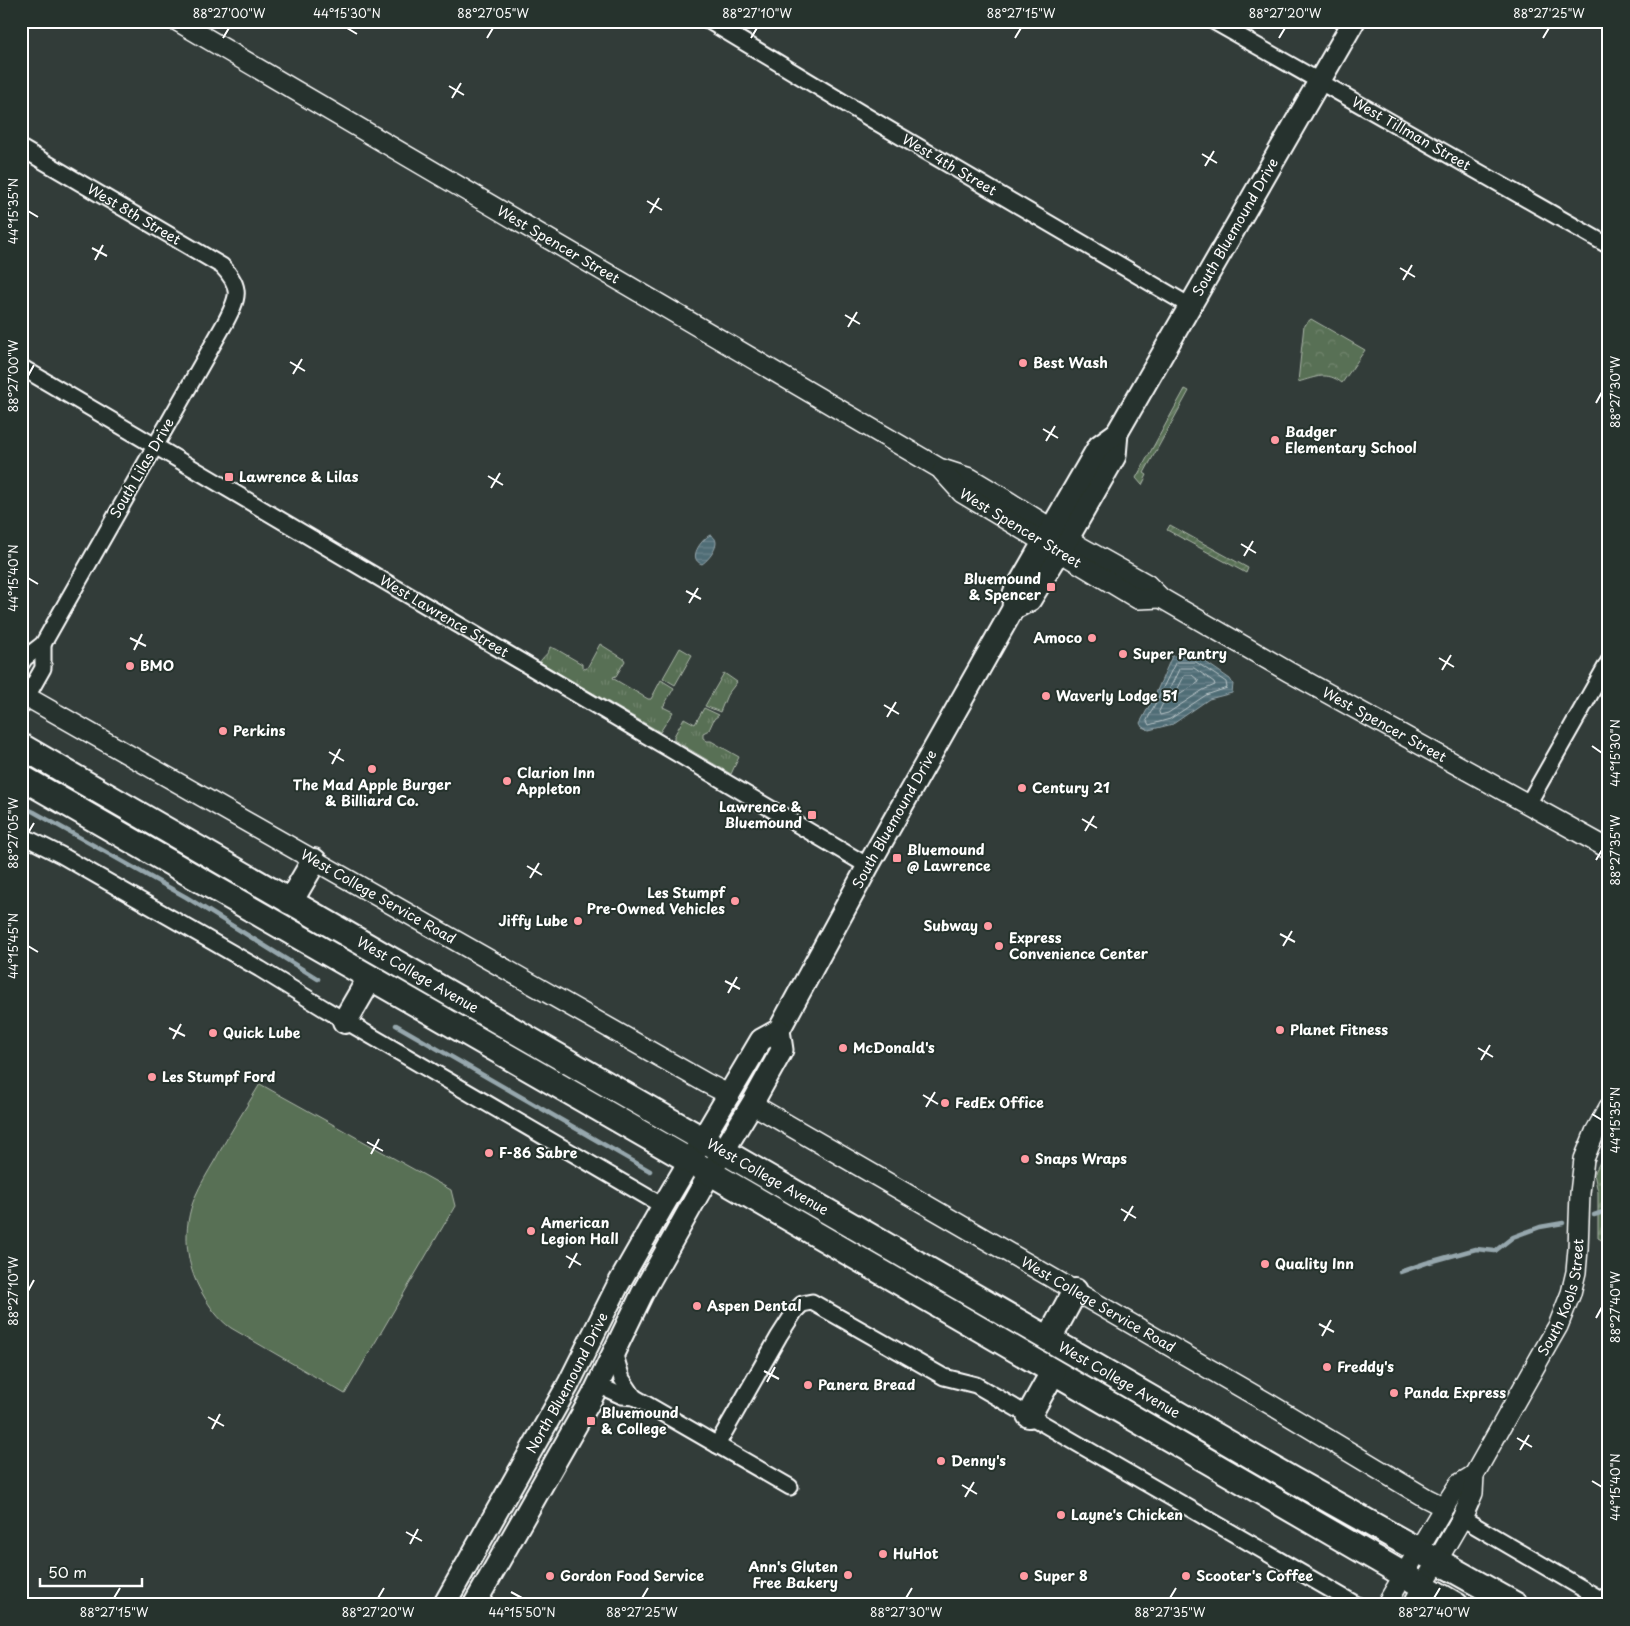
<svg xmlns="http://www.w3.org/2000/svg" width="1630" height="1626" font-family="'Playpen Sans',sans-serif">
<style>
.grass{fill:url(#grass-tufts);stroke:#acb7aa}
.forest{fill:url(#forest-firs);stroke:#acb7aa}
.park{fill:url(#park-crowns);stroke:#acb7aa}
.garden{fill:url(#garden-furrows);stroke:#acb7aa}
.pitch{fill:#586f54;stroke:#acb7aa}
.water{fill:url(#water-rules);stroke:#96a7ad}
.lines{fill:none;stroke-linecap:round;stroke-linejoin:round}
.shore{stroke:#b9c5c8;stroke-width:1}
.stream{stroke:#96a7ad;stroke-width:4.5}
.minor-casing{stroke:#fff;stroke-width:19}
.tertiary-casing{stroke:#fff;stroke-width:22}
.secondary-casing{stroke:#fff;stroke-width:25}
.primary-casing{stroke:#fff;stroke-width:28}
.minor{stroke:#26332d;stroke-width:15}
.tertiary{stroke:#26332d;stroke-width:19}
.secondary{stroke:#26332d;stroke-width:21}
.primary{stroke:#26332d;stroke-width:24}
.ticks{fill:none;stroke:#fff;stroke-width:2}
.poi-dot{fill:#ff9aa2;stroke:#26332d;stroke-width:2}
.labels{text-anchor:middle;stroke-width:4;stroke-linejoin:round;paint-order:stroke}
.street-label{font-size:14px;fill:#fff;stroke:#26332d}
.poi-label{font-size:14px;font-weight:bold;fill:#fff;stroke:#26332d;text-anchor:start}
.neatline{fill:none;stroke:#fff;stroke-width:2}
.ticks-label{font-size:12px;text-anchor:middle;fill:#fff}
</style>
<defs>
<pattern id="grass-tufts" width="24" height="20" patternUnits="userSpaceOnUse" patternTransform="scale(1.25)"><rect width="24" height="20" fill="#586f54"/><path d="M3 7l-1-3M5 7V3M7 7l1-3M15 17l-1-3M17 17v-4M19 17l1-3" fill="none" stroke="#71856e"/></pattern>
<pattern id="forest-firs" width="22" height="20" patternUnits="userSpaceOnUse" patternTransform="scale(1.25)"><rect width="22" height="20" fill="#586f54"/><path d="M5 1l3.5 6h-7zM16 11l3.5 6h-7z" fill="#71856e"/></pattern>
<pattern id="park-crowns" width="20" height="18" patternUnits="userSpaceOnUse" patternTransform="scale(1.25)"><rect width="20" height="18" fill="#586f54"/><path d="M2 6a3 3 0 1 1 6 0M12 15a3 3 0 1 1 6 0" fill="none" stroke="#71856e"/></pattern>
<pattern id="garden-furrows" width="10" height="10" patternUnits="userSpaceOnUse" patternTransform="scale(1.25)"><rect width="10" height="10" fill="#586f54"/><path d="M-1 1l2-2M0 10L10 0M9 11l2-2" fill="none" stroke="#71856e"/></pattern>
<pattern id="water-rules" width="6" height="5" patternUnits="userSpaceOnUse" patternTransform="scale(1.25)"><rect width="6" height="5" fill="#506d76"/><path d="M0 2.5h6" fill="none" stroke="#6a838b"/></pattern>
</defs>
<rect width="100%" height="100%" fill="#323c39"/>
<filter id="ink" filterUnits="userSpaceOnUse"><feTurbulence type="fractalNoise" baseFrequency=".02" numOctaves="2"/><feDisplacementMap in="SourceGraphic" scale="10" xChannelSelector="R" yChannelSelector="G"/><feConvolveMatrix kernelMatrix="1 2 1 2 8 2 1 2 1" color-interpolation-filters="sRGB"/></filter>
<g filter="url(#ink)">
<!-- grass -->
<g class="grass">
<path d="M600,644l24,15 1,2 -9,15 -3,1 1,2 34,20h3l10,-19 13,8 -11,19 10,5 -13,20 -120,-70c3,-6 9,-8 10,-15l6,2 26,15v3l3,2 2,-1z"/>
<polygon points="680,648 692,655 675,685 663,678"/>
<polygon points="724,673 737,682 727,695 720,712 705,706"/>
<polygon points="704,708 719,715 714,719 709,730 703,733 703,738 707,741 711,741 739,757 731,774 674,740 674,736 684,718 695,724"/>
</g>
<!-- forest -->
<polygon class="forest" points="1609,1144 1609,1244 1598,1238 1598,1192 1594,1174"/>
<!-- park -->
<path class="park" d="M1311,319l54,31 -23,33c-15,-12 -26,-6 -44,-1l6,-57z"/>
<!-- garden -->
<g class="garden">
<polygon points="1185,389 1189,391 1144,473 1147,475 1142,485 1136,478"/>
<polygon points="1170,525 1248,568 1246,573 1167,530"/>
</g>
<!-- pitch -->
<path class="pitch" d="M260,1084l191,106 4,16 -110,188 -114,-66c-13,-9 -21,-21 -29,-35 -17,-29 -20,-65 -7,-96 5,-12 13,-25 20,-37 14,-26 30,-51 45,-76z"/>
<!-- water -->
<g class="water">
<path d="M710,535c14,5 0,24 -8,29 -15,-5 -1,-24 8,-29z"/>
<polygon points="1172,656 1197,656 1230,679 1233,684 1232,693 1209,699 1173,724 1149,730 1142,727 1140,723 1156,693"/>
</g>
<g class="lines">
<!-- shore -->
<g class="shore">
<polygon points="1176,662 1196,662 1226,682 1227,688 1206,695 1170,719 1149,725 1147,721"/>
<polygon points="1180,668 1194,668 1214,682 1215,685 1203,690 1168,713 1160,715 1159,712"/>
<polygon points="1185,675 1192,675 1198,680 1199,682 1179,695 1177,691"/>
</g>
<!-- stream -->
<g class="stream">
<polyline points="21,806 34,812 186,897 318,979"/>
<polyline points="396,1025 650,1171"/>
<polyline points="1594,1215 1609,1210"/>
<polyline points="1400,1272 1426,1263 1476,1249 1495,1251 1513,1237 1540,1227 1563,1223"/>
</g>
<defs>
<g id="minor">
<path id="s1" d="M709,21l162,98 319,187"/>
<path id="s2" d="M1213,21l396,225"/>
<path id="s3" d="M21,148l201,118c21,22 16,32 3,57l-182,321 -18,14 -4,6"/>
<path id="s4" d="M21,367l847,499"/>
<polyline points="21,707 43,668 43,644"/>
<polyline points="1528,804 1609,661"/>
<polyline points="21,835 61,855 260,969 325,1009 663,1206"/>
<polyline points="614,1352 622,1379 634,1397"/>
<polyline points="598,1385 622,1396 634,1397 790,1487"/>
<polyline points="717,1445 779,1336 795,1311 802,1304 812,1302 944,1377 976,1385 1357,1605"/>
<polyline points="1462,1518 1609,1604"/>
</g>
<g id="tertiary">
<path id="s5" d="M177,21l762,447 31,10 25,15 86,54 66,37 14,14 128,74 320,177"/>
<path id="s6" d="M942,471l20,22 176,106 23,-1"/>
<path id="s7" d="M27,697l679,386 24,12"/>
<path id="s8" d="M752,1104l516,299 158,95 18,9"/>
<polyline points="1386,1605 1444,1507 1459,1484 1474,1475"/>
<path id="s9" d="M1413,1605l10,-20 39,-67 11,-25 1,-18 73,-130 11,-19 13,-33 5,-21 2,-23 2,-56 4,-34 11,-27 14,-25"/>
</g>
<g id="secondary">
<polyline points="1013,609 1030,600 1068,538 1115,456 1117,433"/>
<path id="s10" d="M444,1605l124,-220 50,-100 45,-79 98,-166 18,-10 89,-164 145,-257 1,-16 85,-147 18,-13 237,-412"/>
<polyline points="474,1605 592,1397 642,1294 710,1173 752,1104 782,1050 779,1030"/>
</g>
<g id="primary">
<path id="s11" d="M21,746l1272,734 223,125"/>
<polyline points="21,777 690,1161 1456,1605"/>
<polyline points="290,902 314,861"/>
<polyline points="345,1021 370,978"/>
<polyline points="1049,1339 1075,1291"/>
<polyline points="1029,1415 1053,1372"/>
</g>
</defs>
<!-- minor casing -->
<use href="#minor" class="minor-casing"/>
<!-- tertiary casing -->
<use href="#tertiary" class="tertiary-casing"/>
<!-- secondary casing -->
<use href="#secondary" class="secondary-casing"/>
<!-- primary casing -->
<use href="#primary" class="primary-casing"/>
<!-- minor -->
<use href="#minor" class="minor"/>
<!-- tertiary -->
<use href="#tertiary" class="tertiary"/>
<!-- secondary -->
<use href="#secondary" class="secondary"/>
<!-- primary -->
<use href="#primary" class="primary"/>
</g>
</g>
<!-- ticks -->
<path class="ticks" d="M347,28l10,6M223,38l6,-10M487,38l6,-10M751,38l6,-10M1015,38l6,-10M1279,38l6,-10M1543,38l6,-10M449,86l15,9M452,98l9,-15M1202,154l15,9M1205,166l9,-15M647,201l15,9M28,211l10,6M650,213l9,-15M92,248l15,8M95,260l8,-15M1400,268l15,9M1403,280l9,-15M845,315l15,9M848,327l9,-15M290,362l15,9M293,374l9,-15M28,376l6,-11M1596,403l6,-11M1043,429l15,9M1046,441l9,-15M488,476l15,9M491,488l9,-15M1241,544l15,9M1244,556l9,-15M28,578l10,6M686,591l15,8M689,603l9,-15M130,638l16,8M134,650l8,-16M1439,658l15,9M1442,670l9,-15M884,705l15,9M887,717l9,-15M1592,746l10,7M329,752l15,9M332,764l8,-15M1082,819l15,9M1085,831l9,-15M28,833l6,-10M1596,860l6,-10M527,866l15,9M530,878l9,-15M1280,934l15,8M28,946l10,6M1283,946l9,-15M725,981l15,8M728,993l9,-16M169,1028l16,8M173,1039l8,-15M1478,1048l15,9M1481,1060l9,-15M923,1095l15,9M926,1107l9,-15M1592,1114l10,6M367,1142l16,9M371,1154l8,-15M1121,1209l15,9M1124,1221l9,-15M566,1256l15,9M569,1268l8,-15M28,1291l6,-11M1596,1318l6,-11M1319,1324l15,8M1322,1336l9,-16M764,1371l15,8M767,1382l8,-15M208,1417l16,9M212,1429l8,-15M1517,1438l15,9M1520,1450l9,-15M1592,1481l10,6M962,1485l15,9M965,1497l9,-15M406,1532l16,9M410,1544l8,-15M511,1592l11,6M114,1598l6,-10M378,1598l6,-10M642,1598l6,-10M906,1598l6,-10M1170,1598l6,-10M1434,1598l6,-10"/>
<!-- markers -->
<g class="poi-dot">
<circle cx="1023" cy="363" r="5"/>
<circle cx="1275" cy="440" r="5"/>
<rect x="224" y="472" width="10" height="10" rx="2.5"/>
<rect x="1046" y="582" width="10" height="10" rx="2.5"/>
<circle cx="1092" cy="638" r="5"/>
<circle cx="1123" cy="654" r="5"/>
<circle cx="130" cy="666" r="5"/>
<circle cx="1046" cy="696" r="5"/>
<circle cx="223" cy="731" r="5"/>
<circle cx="372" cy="769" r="5"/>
<circle cx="507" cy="781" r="5"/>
<circle cx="1022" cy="788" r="5"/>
<rect x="807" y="810" width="10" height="10" rx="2.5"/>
<rect x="892" y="853" width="10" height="10" rx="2.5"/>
<circle cx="735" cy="901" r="5"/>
<circle cx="578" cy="921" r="5"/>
<circle cx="988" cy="926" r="5"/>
<circle cx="999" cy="946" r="5"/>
<circle cx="1280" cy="1030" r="5"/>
<circle cx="213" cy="1033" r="5"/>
<circle cx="843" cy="1048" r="5"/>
<circle cx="152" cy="1077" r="5"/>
<circle cx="945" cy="1103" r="5"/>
<circle cx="489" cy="1153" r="5"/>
<circle cx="1025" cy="1159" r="5"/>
<circle cx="531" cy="1231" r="5"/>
<circle cx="1265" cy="1264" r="5"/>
<circle cx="697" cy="1306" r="5"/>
<circle cx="1327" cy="1367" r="5"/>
<circle cx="808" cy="1385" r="5"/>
<circle cx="1394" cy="1393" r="5"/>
<rect x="586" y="1416" width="10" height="10" rx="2.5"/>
<circle cx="941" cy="1461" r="5"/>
<circle cx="1061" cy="1515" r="5"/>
<circle cx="883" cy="1554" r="5"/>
<circle cx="848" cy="1575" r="5"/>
<circle cx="550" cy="1576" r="5"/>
<circle cx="1024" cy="1576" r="5"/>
<circle cx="1186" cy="1576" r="5"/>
</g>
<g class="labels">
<!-- street labels -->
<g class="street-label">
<text dy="5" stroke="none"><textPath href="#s2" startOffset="228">West Tillman Street</textPath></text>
<text dy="5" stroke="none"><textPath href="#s1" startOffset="280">West 4th Street</textPath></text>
<text dy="5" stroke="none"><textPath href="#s3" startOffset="131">West 8th Street</textPath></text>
<text dy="5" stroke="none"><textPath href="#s10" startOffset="1596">South Bluemound Drive</textPath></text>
<text dy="5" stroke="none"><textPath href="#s5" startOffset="442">West Spencer Street</textPath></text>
<text transform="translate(142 468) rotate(-60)" y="5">South Lilas Drive</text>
<text dy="5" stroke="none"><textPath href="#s6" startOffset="98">West Spencer Street</textPath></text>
<text dy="5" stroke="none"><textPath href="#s4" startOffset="491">West Lawrence Street</textPath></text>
<text dy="5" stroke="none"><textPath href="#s5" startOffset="1399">West Spencer Street</textPath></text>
<text dy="5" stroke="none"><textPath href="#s10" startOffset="909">South Bluemound Drive</textPath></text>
<text dy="5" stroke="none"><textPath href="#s7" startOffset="404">West College Service Road</textPath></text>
<text dy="5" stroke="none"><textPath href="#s11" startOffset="458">West College Avenue</textPath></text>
<text dy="5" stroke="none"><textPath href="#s11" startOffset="862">West College Avenue</textPath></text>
<text dy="5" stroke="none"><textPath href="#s9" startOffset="345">South Kools Street</textPath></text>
<text dy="5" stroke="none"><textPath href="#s8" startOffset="400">West College Service Road</textPath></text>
<text dy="5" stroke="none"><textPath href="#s11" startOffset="1268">West College Avenue</textPath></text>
<text dy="5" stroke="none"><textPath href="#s10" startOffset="254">North Bluemound Drive</textPath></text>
</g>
<!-- poi labels -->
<g class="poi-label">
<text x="1033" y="368">Best Wash</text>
<text x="1285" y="437">Badger<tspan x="1285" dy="16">Elementary School</tspan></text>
<text x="239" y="482">Lawrence &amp; Lilas</text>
<text x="1041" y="584" text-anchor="end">Bluemound<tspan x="1041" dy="16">&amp; Spencer</tspan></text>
<text x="1082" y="643" text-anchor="end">Amoco</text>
<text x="1133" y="659">Super Pantry</text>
<text x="140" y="671">BMO</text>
<text x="1056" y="701">Waverly Lodge 51</text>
<text x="233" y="736">Perkins</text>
<text x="517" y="778">Clarion Inn<tspan x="517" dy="16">Appleton</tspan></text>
<text x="372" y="790" text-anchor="middle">The Mad Apple Burger<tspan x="372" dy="16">&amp; Billiard Co.</tspan></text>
<text x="1032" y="793">Century 21</text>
<text x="802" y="812" text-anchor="end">Lawrence &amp;<tspan x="802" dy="16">Bluemound</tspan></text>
<text x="907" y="855">Bluemound<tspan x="907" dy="16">@ Lawrence</tspan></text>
<text x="725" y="898" text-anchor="end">Les Stumpf<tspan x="725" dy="16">Pre-Owned Vehicles</tspan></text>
<text x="568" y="926" text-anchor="end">Jiffy Lube</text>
<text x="978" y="931" text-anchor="end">Subway</text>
<text x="1009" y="943">Express<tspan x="1009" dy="16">Convenience Center</tspan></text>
<text x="1290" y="1035">Planet Fitness</text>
<text x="223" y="1038">Quick Lube</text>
<text x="853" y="1053">McDonald's</text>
<text x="162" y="1082">Les Stumpf Ford</text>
<text x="955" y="1108">FedEx Office</text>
<text x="499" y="1158">F-86 Sabre</text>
<text x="1035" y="1164">Snaps Wraps</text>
<text x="541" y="1228">American<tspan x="541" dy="16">Legion Hall</tspan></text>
<text x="1275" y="1269">Quality Inn</text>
<text x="707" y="1311">Aspen Dental</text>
<text x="1337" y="1372">Freddy's</text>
<text x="818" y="1390">Panera Bread</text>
<text x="1404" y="1398">Panda Express</text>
<text x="601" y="1418">Bluemound<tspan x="601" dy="16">&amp; College</tspan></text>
<text x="951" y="1466">Denny's</text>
<text x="1071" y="1520">Layne's Chicken</text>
<text x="893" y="1559">HuHot</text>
<text x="838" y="1572" text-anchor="end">Ann's Gluten<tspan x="838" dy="16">Free Bakery</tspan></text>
<text x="560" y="1581">Gordon Food Service</text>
<text x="1034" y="1581">Super 8</text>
<text x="1196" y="1581">Scooter's Coffee</text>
</g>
</g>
<!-- margin -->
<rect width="1630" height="1626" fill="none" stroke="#26332d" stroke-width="55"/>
<!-- scale -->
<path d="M40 1578v8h102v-8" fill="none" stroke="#ffffff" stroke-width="2.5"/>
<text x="48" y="1578" font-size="15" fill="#ffffff" stroke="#26332d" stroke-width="4" paint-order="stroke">50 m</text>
<rect x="28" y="28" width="1574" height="1570" class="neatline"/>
<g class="ticks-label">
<text x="229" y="18">88°27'00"W</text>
<text x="347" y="18">44°15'30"N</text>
<text x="493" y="18">88°27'05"W</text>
<text x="757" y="18">88°27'10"W</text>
<text x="1021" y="18">88°27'15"W</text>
<text x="1285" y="18">88°27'20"W</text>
<text x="1549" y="18">88°27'25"W</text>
<text transform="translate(14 211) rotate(-90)" y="4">44°15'35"N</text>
<text transform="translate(14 376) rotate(-90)" y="4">88°27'00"W</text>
<text transform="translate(1616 392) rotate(-90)" y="4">88°27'30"W</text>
<text transform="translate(14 578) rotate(-90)" y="4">44°15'40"N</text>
<text transform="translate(1616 753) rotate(-90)" y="4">44°15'30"N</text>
<text transform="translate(14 833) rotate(-90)" y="4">88°27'05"W</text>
<text transform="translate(1616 850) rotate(-90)" y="4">88°27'35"W</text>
<text transform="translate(14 946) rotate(-90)" y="4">44°15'45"N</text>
<text transform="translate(1616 1120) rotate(-90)" y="4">44°15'35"N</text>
<text transform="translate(14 1291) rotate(-90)" y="4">88°27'10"W</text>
<text transform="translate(1616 1307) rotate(-90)" y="4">88°27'40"W</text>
<text transform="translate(1616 1487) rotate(-90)" y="4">44°15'40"N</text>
<text x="114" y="1617">88°27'15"W</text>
<text x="378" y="1617">88°27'20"W</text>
<text x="522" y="1617">44°15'50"N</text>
<text x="642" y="1617">88°27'25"W</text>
<text x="906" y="1617">88°27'30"W</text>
<text x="1170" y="1617">88°27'35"W</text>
<text x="1434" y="1617">88°27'40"W</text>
</g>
</svg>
